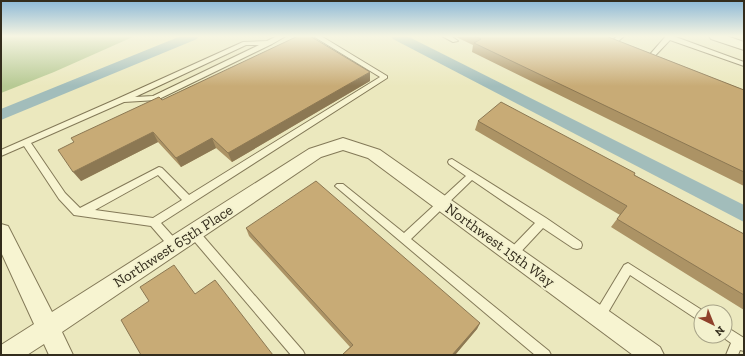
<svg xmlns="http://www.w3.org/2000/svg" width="745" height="356" font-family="'Zilla Slab',serif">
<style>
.green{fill:#b6c993}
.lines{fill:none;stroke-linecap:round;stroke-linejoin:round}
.canal{fill:#a2bdbb;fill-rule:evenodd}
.service-casing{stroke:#837958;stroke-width:2}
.minor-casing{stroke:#837958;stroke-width:2}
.service{fill:#f7f4d1;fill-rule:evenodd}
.minor{fill:#f7f4d1;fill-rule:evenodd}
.wall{fill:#ac9365}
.shaded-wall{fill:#8c7853}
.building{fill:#c8ab76;stroke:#8c7853}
.labels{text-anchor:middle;stroke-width:4;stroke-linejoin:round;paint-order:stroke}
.street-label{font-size:15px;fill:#332c1c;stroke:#f3f1ce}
</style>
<rect width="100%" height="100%" fill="#ebe8be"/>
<!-- green -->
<polygon class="green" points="1,36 135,36 54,72 1,93"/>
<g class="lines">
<!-- canal -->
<g class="canal">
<polygon points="181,36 199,36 197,39 1,120 1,109"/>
<polygon points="391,36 407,36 744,205 744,222 393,39"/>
</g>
<defs>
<g id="service">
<path d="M277,36h9l-14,8 -115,56 -33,2 -93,41 34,50 15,15 79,-41 3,1 27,27 191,-118 -67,-41h8l66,40v2l-226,145 17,19 1,3 -1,3 -4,1 -4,-1 -19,-22 -77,-11 -15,-16 -35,-53 -23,10v-6l116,-51 126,-57 24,-1zM246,45h13l-106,51 -18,1zM158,175l24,25 -29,18 -58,-8z"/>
<polygon points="442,36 451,36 458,41 453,42"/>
<polygon points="617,36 624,36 613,46 609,46 609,44"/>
<polygon points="666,36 673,36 744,62 744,66 670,40 650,61 646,61 646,59"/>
<polygon points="452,159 546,218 581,242 582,245 581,248 577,249 573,248 543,228 516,257 512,259 508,257 507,254 508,251 535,223 472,180 411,239 549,351 551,355 535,355 335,186 337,184 343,184 404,233 466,176 449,164 448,162 449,160"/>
<polygon points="193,228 197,229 303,351 305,355 291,355 189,235 188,232 189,229"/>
<polygon points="628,263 705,312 701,312 701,322 630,275 603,321 599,323 595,321 593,317 595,313 624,265"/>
<polygon points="725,326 744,338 744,351 740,350 738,355 726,355 731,343 721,336 725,336"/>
</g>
<g id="minor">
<polygon points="709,36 727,36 744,42 744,50 711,39"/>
<polygon points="343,138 380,150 660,347 664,355 633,355 368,158 343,150 321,157 62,332 73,355 49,355 44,344 27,355 1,355 1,345 34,324 1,252 1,224 8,226 52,312 309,149"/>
</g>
</defs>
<!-- service casing -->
<use href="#service" class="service-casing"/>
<!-- minor casing -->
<use href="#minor" class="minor-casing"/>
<!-- service -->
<use href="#service" class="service"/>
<!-- minor -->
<use href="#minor" class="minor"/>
</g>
<!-- wall -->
<g class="wall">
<polygon points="454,36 606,36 744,90 744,186 472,52 473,45"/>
<polygon points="370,81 232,162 216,148 181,167 158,142 81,181 74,142 162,100"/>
<polygon points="478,121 634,175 744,234 744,310 611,227 620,215 475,130"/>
<polygon points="246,228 480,323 477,329 455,355 342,355 350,347 249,236"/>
</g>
<!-- shaded-wall -->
<g class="shaded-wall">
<polygon points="370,72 370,81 232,162 228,153"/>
<polygon points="153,132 158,142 81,181 73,172"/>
<polygon points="212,138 216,148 181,167 176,158"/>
<polygon points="480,323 477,329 455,355 452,355"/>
</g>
<!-- building -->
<g class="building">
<polygon points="298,36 310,36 370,72 228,153 212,138 176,158 153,132 73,172 58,150 74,142 71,138 159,97 162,100"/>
<polygon points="475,36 606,36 744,90 744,172 474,43 481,39"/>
<polygon points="501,102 635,173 634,175 744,234 744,295 617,219 627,206 478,121"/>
<polygon points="316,181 480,323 452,355 342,355 353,345 246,228"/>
<polygon points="174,265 195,294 215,280 273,355 141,355 121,320 149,301 140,287"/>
</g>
<!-- sky -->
<linearGradient id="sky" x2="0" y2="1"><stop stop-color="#8cb8d6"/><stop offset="0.42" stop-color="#f6f5e2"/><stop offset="1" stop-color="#f6f5e2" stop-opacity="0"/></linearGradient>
<rect width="745" height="86" fill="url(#sky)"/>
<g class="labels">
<!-- street labels -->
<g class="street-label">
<text transform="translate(500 245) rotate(36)" y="5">Northwest 15th Way</text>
<text transform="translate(173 246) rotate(-33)" y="5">Northwest 65th Place</text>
</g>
</g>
<!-- border -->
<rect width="745" height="356" fill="none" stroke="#332c1c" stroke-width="4"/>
<!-- north arrow -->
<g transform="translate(713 324) rotate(137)"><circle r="19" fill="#f3f1ce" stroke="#a6a287"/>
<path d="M0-3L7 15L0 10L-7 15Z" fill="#8f412b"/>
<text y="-6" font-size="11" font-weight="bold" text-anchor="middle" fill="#332c1c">N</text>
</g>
</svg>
